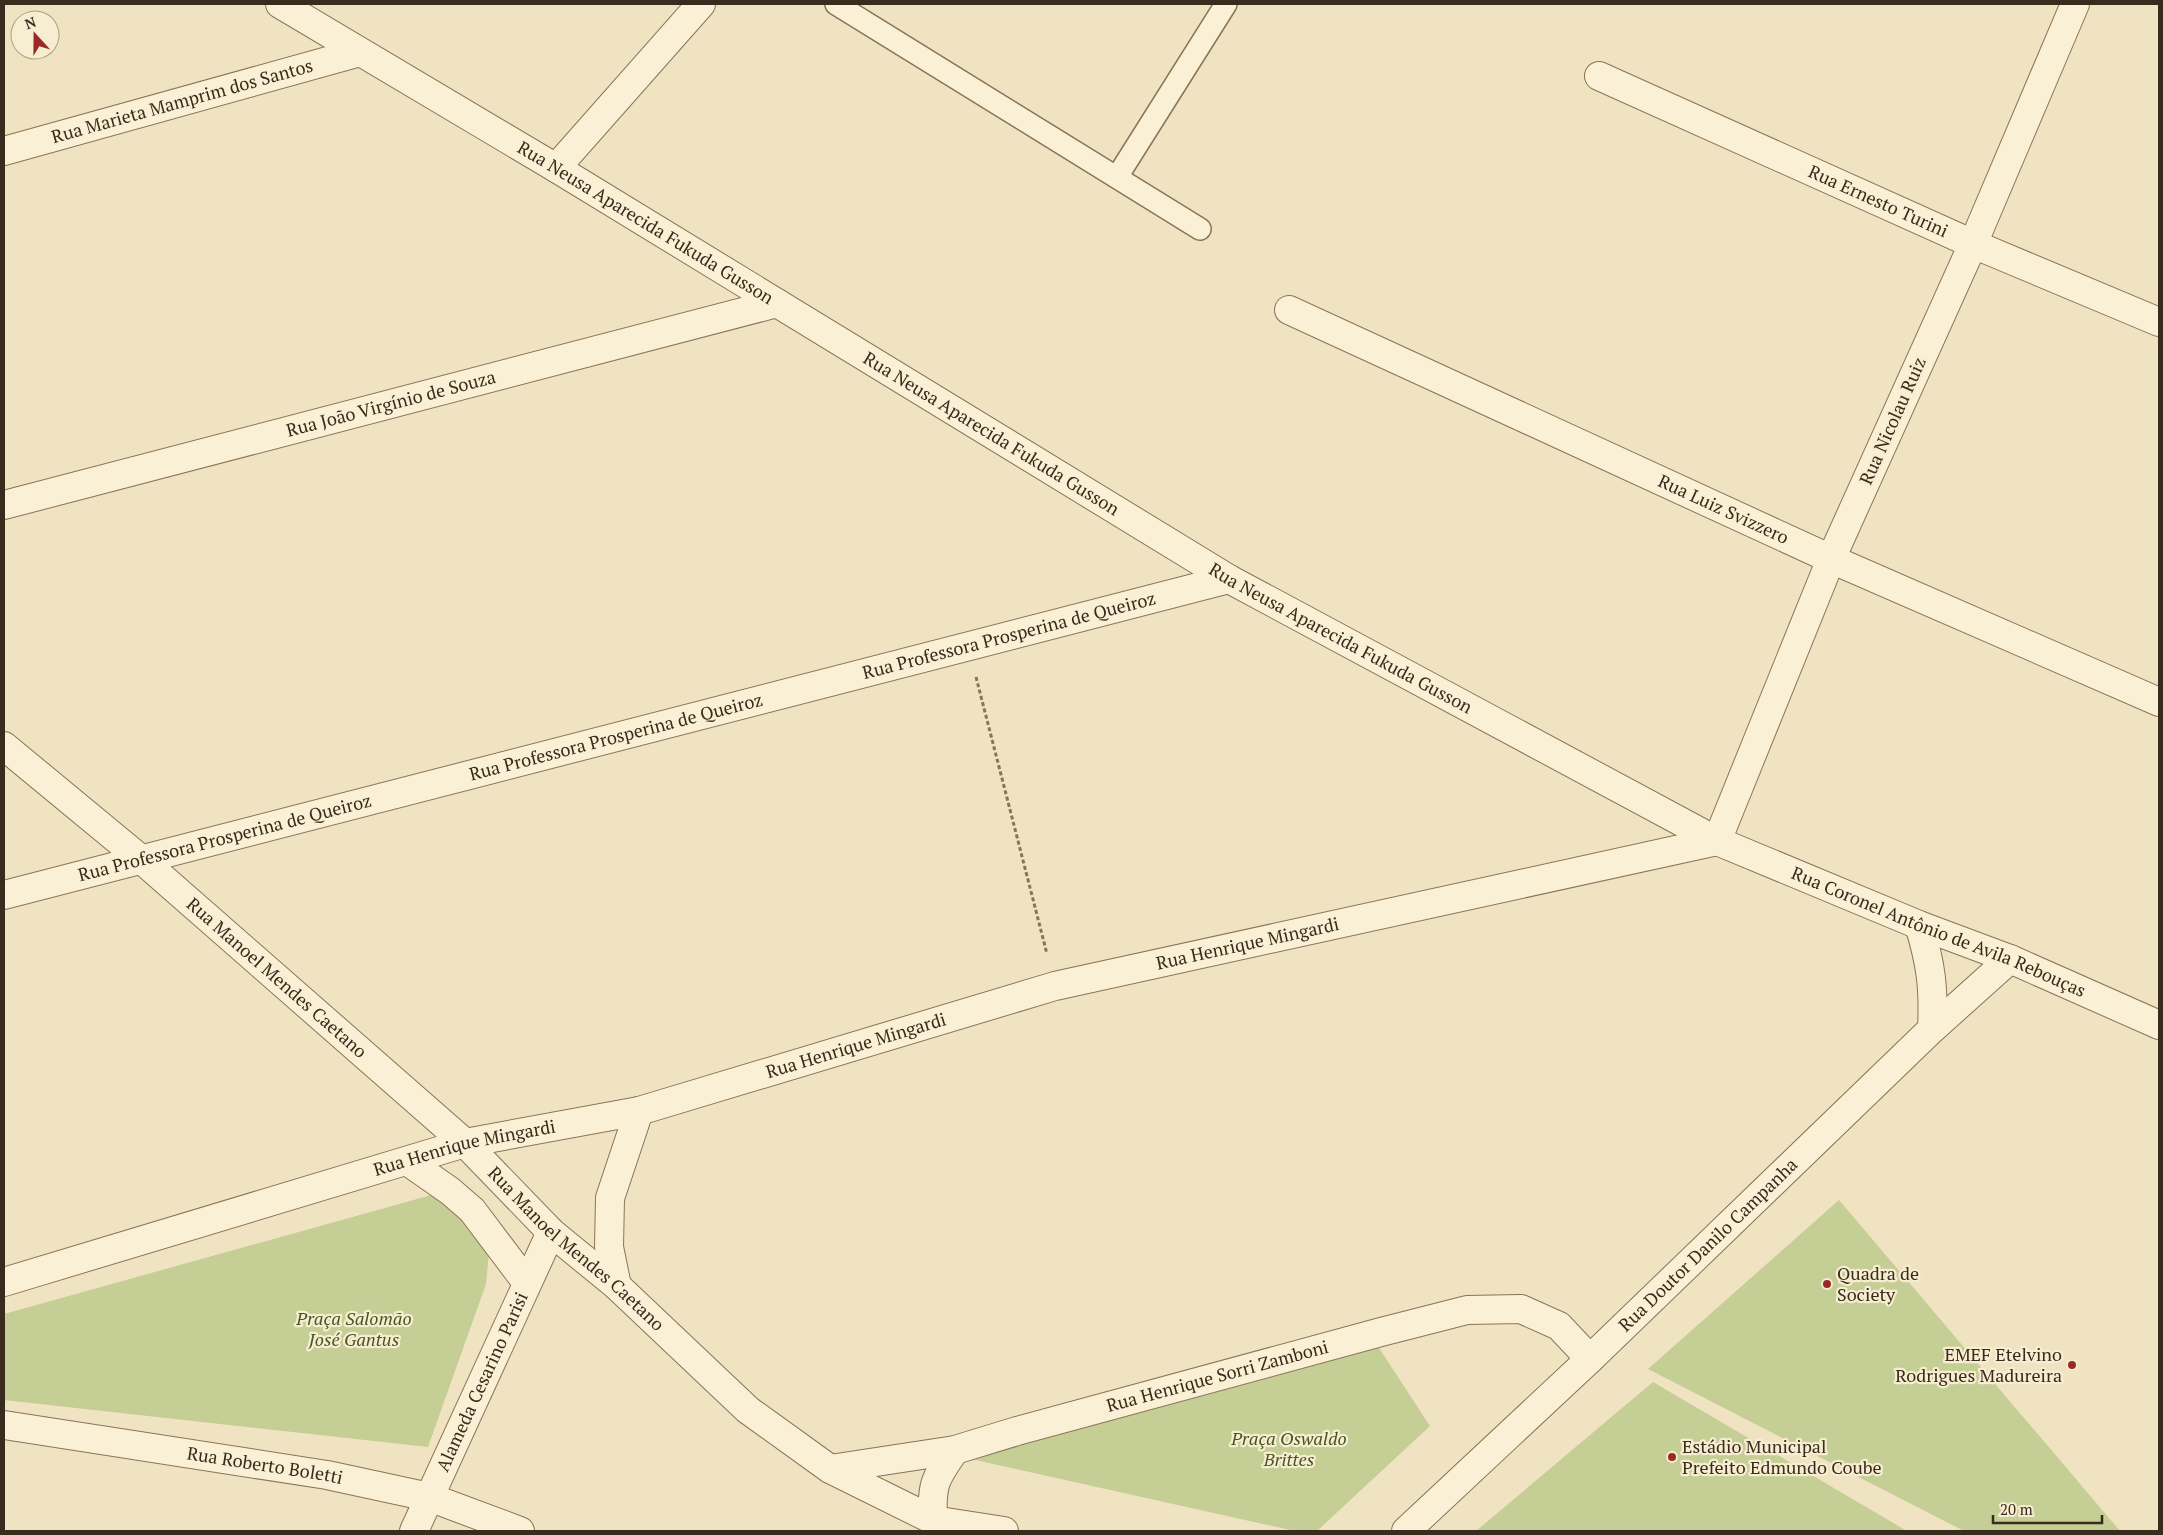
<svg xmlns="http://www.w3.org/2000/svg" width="2163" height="1535" font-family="'PT Serif',serif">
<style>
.green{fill:#c5ce94}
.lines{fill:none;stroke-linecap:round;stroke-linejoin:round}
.service-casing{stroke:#8a7458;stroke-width:24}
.minor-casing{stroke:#8a7458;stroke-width:30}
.tertiary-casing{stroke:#8a7458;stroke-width:30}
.path{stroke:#8a7458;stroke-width:3;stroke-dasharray:4 2.5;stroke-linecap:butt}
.service{stroke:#faf0d5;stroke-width:21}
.minor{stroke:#faf0d5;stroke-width:28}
.tertiary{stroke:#faf0d5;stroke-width:28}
.poi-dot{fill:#9b2925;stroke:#f7edd1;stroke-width:2}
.labels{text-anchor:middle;stroke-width:4.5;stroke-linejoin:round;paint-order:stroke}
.street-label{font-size:18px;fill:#392b1d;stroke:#f7edd1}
.poi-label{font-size:18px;fill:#392b1d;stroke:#f7edd1;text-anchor:start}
.park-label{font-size:18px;font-style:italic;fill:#475622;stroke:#f7edd1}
</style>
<rect width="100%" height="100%" fill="#f0e3c1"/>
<!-- green -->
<g class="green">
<polygon points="435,1194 490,1241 486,1284 428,1447 4,1400 4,1314"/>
<polygon points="1839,1200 2120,1531 1964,1531 1648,1369"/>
<polygon points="1377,1345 1430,1426 1317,1531 1295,1531 962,1457"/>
<polygon points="1653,1382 1907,1531 1476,1531"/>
</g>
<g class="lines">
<defs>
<g id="service">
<polyline points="836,4 1200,229"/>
<polyline points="1117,177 1226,4"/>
</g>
<g id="minor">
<path id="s1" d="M280,4l276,164 673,411 488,262"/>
<path id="s2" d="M1599,76l374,168 186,78"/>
<path id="s3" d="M4,151l356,-99"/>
<polyline points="556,168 701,4"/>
<path id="s4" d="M1289,310l542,249 328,143"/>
<path id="s5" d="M4,505l773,-202"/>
<path id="s6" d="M4,746l138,114 323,283 86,89 66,54 131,124 82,59 103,51 71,11"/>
<path id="s7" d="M4,895l1225,-316"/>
<polyline points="407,1161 450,1191 472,1210 527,1283"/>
<path id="s8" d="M4,1282l461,-139 174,-32 416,-125 662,-145"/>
<polyline points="617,1286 609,1247 610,1198 639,1111"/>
<path id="s9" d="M4,1425l323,50 102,22 91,34"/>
<path id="s10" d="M830,1469l125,-19 62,-19 364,-99 86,-22 54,-1 38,17 31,33"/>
<path d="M933,1520c-2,-35 2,-42 22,-70"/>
<path id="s11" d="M414,1531l137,-299"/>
</g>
<g id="tertiary">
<path id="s12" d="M2075,4l-102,240 -142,315 -114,282 202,84 91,34 149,66"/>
<path d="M1919,925c12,39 15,63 13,104"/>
<path id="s13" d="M1406,1531l184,-172 342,-330 78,-70"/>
</g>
</defs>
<!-- service casing -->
<use href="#service" class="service-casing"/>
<!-- minor casing -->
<use href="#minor" class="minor-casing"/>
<!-- tertiary casing -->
<use href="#tertiary" class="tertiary-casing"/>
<!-- path -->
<polyline class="path" points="976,677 1047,954"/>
<!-- service -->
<use href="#service" class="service"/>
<!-- minor -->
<use href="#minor" class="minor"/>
<!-- tertiary -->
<use href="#tertiary" class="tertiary"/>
</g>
<!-- markers -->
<g class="poi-dot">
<circle cx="1827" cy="1284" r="5"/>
<circle cx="2072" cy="1365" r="5"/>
<circle cx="1672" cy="1457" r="5"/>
</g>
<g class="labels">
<!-- street labels -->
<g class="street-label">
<text dy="6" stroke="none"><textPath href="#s3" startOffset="185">Rua Marieta Mamprim dos Santos</textPath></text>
<text dy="6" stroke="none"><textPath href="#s2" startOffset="306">Rua Ernesto Turini</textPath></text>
<text dy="6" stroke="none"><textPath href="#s1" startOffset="426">Rua Neusa Aparecida Fukuda Gusson</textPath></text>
<text dy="6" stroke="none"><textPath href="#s5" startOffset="400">Rua João Virgínio de Souza</textPath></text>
<text transform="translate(1893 421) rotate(-66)" y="6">Rua Nicolau Ruiz</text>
<text dy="6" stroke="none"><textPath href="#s1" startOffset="831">Rua Neusa Aparecida Fukuda Gusson</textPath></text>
<text dy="6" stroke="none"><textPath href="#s4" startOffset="478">Rua Luiz Svizzero</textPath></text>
<text dy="6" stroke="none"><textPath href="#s7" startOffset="1038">Rua Professora Prosperina de Queiroz</textPath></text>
<text dy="6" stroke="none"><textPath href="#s1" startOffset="1236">Rua Neusa Aparecida Fukuda Gusson</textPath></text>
<text dy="6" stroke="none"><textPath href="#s7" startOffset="632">Rua Professora Prosperina de Queiroz</textPath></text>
<text dy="6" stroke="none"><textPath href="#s7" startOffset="228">Rua Professora Prosperina de Queiroz</textPath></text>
<text dy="6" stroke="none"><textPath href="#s12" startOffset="1150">Rua Coronel Antônio de Avila Rebouças</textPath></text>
<text dy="6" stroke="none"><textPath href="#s8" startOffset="1290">Rua Henrique Mingardi</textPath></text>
<text dy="6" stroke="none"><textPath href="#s6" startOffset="358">Rua Manoel Mendes Caetano</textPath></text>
<text dy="6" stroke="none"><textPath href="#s8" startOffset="885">Rua Henrique Mingardi</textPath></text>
<text dy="6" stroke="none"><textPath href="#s8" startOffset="480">Rua Henrique Mingardi</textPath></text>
<text dy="6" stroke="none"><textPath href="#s13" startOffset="416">Rua Doutor Danilo Campanha</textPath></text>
<text dy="6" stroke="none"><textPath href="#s6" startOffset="762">Rua Manoel Mendes Caetano</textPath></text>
<text dy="6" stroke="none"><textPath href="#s10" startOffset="399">Rua Henrique Sorri Zamboni</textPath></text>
<text dy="6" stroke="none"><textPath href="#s11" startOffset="164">Alameda Cesarino Parisi</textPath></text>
<text dy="6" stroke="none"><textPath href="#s9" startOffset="264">Rua Roberto Boletti</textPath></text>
</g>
<!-- poi labels -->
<g class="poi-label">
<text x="1837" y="1280">Quadra de<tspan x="1837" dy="21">Society</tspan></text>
<text x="2062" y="1361" text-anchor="end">EMEF Etelvino<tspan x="2062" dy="21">Rodrigues Madureira</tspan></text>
<text x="1682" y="1453">Estádio Municipal<tspan x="1682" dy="21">Prefeito Edmundo Coube</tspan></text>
</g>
<!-- park labels -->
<g class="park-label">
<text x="354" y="1325">Praça Salomão<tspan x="354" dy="21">José Gantus</tspan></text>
<text x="1289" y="1445">Praça Oswaldo<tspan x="1289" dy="21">Brittes</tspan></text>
</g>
</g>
<!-- border -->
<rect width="2163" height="1535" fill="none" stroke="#392b1d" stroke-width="10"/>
<!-- north arrow -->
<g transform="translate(35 35) rotate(339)"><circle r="24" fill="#f7edd1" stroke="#ab9f89"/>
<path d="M0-4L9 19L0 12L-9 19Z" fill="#9b2925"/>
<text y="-8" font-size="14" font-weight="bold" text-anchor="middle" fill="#392b1d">N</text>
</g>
<!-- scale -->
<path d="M1993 1515v8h109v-8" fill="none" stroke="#392b1d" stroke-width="2.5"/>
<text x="2000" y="1515" font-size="15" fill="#392b1d" stroke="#f7edd1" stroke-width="4" paint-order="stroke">20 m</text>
</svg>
